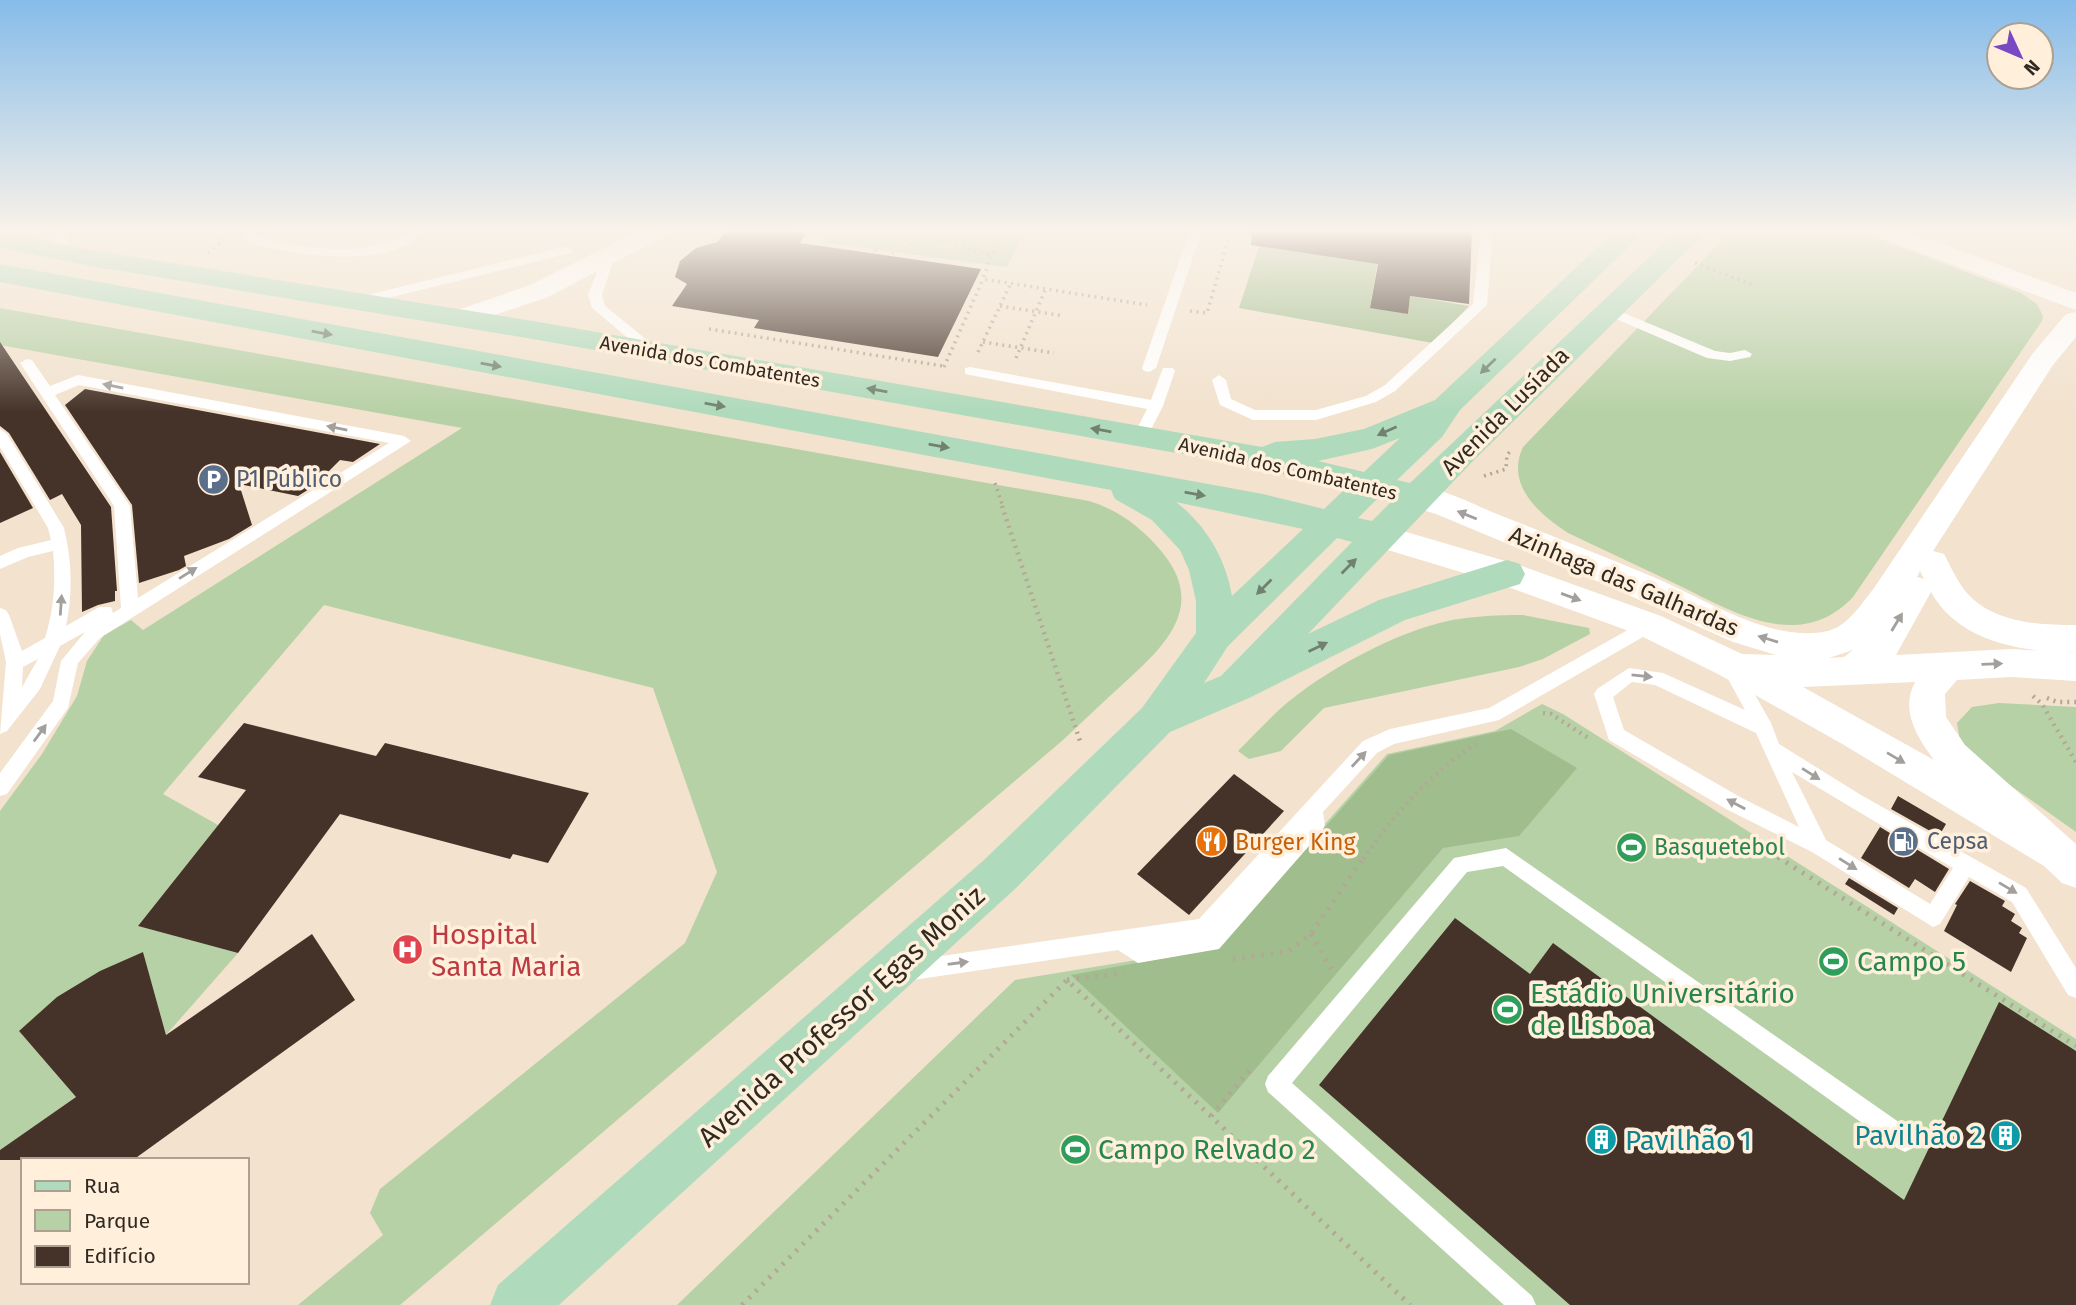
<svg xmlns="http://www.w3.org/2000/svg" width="2076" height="1305" font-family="'Fira Sans',sans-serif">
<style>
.green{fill:#b7d1a7}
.forest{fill:#a0bd8d}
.building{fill:#453329}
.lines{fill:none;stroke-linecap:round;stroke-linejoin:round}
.path-far2{stroke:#b4a797;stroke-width:3.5;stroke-dasharray:2 4.5;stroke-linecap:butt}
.path-far1{stroke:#b4a797;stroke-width:4.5;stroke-dasharray:2 5;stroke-linecap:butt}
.path{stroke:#b4a797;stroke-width:5;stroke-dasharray:2.5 7;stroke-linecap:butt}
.lane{fill:#fff;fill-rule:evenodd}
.street{fill:#fff;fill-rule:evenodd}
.primary{fill:#b0dabc;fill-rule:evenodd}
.oneway{fill:#70826f}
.oneway2{fill:#a29f9c}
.labels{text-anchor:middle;stroke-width:7;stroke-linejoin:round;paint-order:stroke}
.far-street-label{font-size:19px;fill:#302a22;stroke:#ffefdb}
.street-label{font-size:23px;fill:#302a22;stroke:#ffefdb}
.service-label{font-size:23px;fill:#4e5e75;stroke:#ffefdb;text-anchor:start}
.food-label{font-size:23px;fill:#c56008;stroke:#ffefdb;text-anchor:start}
.leisure-label{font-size:23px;fill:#27864d;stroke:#ffefdb;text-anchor:start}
.near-health-label{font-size:28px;fill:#be3a42;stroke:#ffefdb;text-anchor:start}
.near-leisure-label{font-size:28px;fill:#27864d;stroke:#ffefdb;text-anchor:start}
.near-street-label{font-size:28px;fill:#302a22;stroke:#ffefdb}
.near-culture-label{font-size:28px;fill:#0d838f;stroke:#ffefdb;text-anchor:end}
</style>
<rect width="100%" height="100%" fill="#f2e2ce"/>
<!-- green -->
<g class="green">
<polygon points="832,230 1025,230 1007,267 825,243"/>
<path d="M1732,230h124l165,63 16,11 6,12 -1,5 -189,276c-54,57 -121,14 -177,-13 -36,-17 -72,-34 -108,-51 -29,-19 -63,-48 -45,-86z"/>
<path d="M0,308l1089,193c30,9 53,27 73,51 46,56 1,95 -40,133 -20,18 -39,36 -59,55l-663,565h-102l85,-70 -13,-22 10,-24 305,-246 32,-71 -64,-184 -329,-83 -161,189 55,31 -80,101 100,27 -72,82 -23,-83c-52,23 -82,41 -124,79l57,66 -76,53v-339l42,-57 35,-58 10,-35 17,-26 27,-15 12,10 319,-202 -462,-83z"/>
<path d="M1523,615l66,13 1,6 -47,25 -24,8 -195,41 -43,43 -32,8 -11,-8c14,-14 28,-29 42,-42 43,-38 117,-78 172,-89 24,-4 47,-5 71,-5z"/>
<polygon points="1999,703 2076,707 2076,832 1983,766 1961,747 1957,723 1972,707"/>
<polygon points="1542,704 1563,714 2076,1039 2076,1305 677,1305 1015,980 1216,947 1387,754 1495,731"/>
</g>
<!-- forest -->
<g class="forest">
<polygon points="1259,246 1345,259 1379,254 1370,307 1408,314 1410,296 1469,306 1433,343 1239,308"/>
<polygon points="1511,729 1577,768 1519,836 1443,848 1218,1113 1071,975 1218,948 1389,755"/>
</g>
<!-- building -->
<g class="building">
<polygon points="728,230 783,230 806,233 800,243 981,269 938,357 754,328 759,320 672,306 687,284 675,277 680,261 696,248 717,242"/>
<polygon points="1252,230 1472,230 1469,304 1410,296 1408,314 1370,308 1378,264 1251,245"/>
<polygon points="0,342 111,507 117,591 115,591 115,601 98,605 82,612 81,525 62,494 50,500 9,433 0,426"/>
<polygon points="85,389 380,444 353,462 340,460 314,486 298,496 239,484 252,525 229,539 184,556 186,566 179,570 139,583 132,505 65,405"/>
<polygon points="0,452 33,508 0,523"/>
<polygon points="244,723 376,756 385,743 589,793 548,863 513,854 510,859 340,814 238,953 138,926 246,790 198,777"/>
<polygon points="1234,774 1284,811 1189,915 1137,874"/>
<polygon points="1898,796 1946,824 1939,836 1891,809"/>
<polygon points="1880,827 1949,869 1935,892 1915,879 1909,888 1861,858"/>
<polygon points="1849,878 1898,908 1894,915 1845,884"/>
<polygon points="1970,881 2005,901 2002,906 2015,914 2011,921 2022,928 2019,933 2027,938 2011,972 1944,931 1957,905 1955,904"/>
<polygon points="1455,918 1530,974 1553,943 1904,1200 1999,1002 2076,1051 2076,1305 1570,1305 1319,1085"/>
<polygon points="312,934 355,1000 133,1160 0,1160 0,1150 76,1097 19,1031 57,997 100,971 143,952 166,1035"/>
</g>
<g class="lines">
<!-- path-far2 -->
<g class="path-far2">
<polyline points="858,230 877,252"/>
<polyline points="906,230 991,255"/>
<polyline points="1009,230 991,255 983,279 1147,305"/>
<polyline points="208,253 229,236"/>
<polyline points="892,254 933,230"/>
<polyline points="1695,263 1753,285"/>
<polyline points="1000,306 1064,316"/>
<polyline points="1190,311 1207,313 1231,230"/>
<polyline points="709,329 943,366"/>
<polyline points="983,342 1054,353"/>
<polyline points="978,352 1011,283"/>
<polyline points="1016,358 1046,288"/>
<polyline points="944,367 983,279"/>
<polyline points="1484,476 1506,469 1507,455 1511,450"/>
<polyline points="995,483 1003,507"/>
</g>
<!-- path-far1 -->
<g class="path-far1">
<polyline points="1002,506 1081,744"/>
<polyline points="2033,696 2042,704 2076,762"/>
<polyline points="2047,698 2057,702 2076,702"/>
<polyline points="1543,713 1551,714 1590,739"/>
<polyline points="1766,850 1780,859"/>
<path d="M1363,859c31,-45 67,-85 113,-115"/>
</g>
<!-- path -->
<g class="path">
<polyline points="1778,857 2076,1046"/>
<polyline points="1311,934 1333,972 1331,975"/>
<polyline points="1233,959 1289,951 1311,934 1364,857"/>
<polyline points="1067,980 1124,973"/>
<polyline points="1211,1116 1252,1067"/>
<polyline points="742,1305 1067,980 1410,1305"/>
</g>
<!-- lane -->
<g class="lane">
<polygon points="57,230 69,230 66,255 62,256 56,252 54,239"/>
<path d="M241,230h12l4,6c39,11 79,18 119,9 19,-4 33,-16 52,-15 -42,41 -130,26 -180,12z"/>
<polygon points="1190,230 1202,230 1156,368 1149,372 1144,371 1142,368"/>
<polygon points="1481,230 1493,230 1487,305 1395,391 1376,402 1316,420 1253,420 1220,405 1212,380 1219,375 1226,380 1231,399 1255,410 1316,410 1366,396 1385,385 1473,304"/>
<polygon points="567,246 573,250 571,253 360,305 353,301 355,298"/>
<polygon points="610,249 616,253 602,295 605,306 657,348 657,354 647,354 592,308 588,295 604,253"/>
<polygon points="1607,306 1715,351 1730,353 1745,350 1752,354 1750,357 1730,361 1707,358 1602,313 1600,310"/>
<path d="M27,359l5,1 18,26 28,-11 326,61 7,5 -311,197 -22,25 -10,45 -61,86 -7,2v-23l53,-72 8,-40 24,-29 -25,14 -20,43 -33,42 -7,3 6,-72 -6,-28v-26l6,2 3,5 13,36 23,-13c9,-29 11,-58 8,-87l-25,6 -28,12v-13l18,-8 33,-8 -3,-12 -48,-81v-18l7,5 57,94c8,33 9,64 2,98l33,-19h12l2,6 8,-5 -7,-102 -94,-143zM79,385l310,58 -251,155 -8,-92 -75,-111zM38,659l-16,28 1,-20z"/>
<polygon points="970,367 1151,400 1163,368 1173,368 1175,371 1163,406 1145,441 1140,442 1133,437 1147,409 965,374 965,368"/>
<polygon points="1649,618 1655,620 1658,625 1655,630 1499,720 1394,744 1377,753 1323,812 1325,825 1322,831 1219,949 1138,963 1118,950 906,981 898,978 895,971 898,964 906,961 1199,919 1363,741 1390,729 1489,708"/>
<path d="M1731,661l6,2 34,60 8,21 82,51 165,93 50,80v30l-8,-3 -56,-93 -43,-25 -29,47 -7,3 -121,-75 -86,-43 -117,-69 -15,-46 3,-5 32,-21 34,5 82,37 -23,-42 3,-5zM1632,682l23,3 101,48 43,94 -59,-30 -116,-67 -11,-33zM1792,772l161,96 -23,36 -104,-64z"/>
<polygon points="1506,848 1913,1132 1917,1140 1913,1148 1905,1152 1897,1148 1503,866 1467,872 1292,1083 1532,1296 1536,1305 1504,1305 1268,1092 1265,1084 1268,1076 1454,858"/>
</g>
<!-- street -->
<g class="street">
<polygon points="640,230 670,230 667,235 548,297 462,326 452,324 449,318 452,312 530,285"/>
<polygon points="1870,230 1904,230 2076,293 2076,310 1873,235"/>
<path d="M2076,312v25l-23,28 -120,186 11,3c7,13 13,27 23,39 27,30 71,32 109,32v28l-9,-1 9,1v28l-65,-4 -54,3 -12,14 1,23 19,28 111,99v44l-14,-5 -18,-17 -200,-121 -126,-71 -81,-40 -140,-51 -129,-39 -5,-8 5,-8 11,-4 140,41 142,51 81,38 34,1 -43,-13 -129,-58 -168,-70 -30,-9 -5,-8 5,-8c26,-7 62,13 86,23 53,21 107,42 159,64 51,21 120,68 177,55 20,-5 34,-28 46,-43l159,-235 33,-39zM1920,571l4,8 -7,-2zM1931,592c23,41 67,54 111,59l-31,-2 -115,6zM1853,650l-9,7 -15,1zM1915,682c-15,28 2,55 19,78l-131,-73z"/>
</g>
<!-- primary -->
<path class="primary" d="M1616,230h30l-186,180 -18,27 -45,43 13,3 268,-253h30l-236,232 -164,172 71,-34 128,-40 13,4 5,10 -5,10 -115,36 -156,78 -79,34 -154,156 -457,417h-69l8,-20 486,-425 158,-152 54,-75v-32l-7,-31 -9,-20 -28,-30 -37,-21 -4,-9 -1111,-208v-18l1263,230 61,15 20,-19 -94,-24 -723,-128 -436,-72 -91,-18v-16l91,18 436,70 735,127 13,-5 40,-3 49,-10 71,-29zM1400,438l-36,34 -46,-11 54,-12zM1377,499l14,3 -19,19 -14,-3zM1176,502l127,27 -71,67c-6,-37 -26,-71 -56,-94zM1337,538l15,4 -131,134 -17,7 24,-37z"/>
</g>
<!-- one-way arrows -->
<defs><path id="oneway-solid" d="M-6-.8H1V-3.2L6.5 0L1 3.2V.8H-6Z" transform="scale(1.75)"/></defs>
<g class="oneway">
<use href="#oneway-solid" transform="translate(322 333) rotate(10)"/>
<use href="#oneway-solid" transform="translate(491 365) rotate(10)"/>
<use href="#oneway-solid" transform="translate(1488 366) rotate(136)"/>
<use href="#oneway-solid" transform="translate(877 390) rotate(-170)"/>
<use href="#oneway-solid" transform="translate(715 405) rotate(10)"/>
<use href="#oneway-solid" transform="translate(1101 430) rotate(-170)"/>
<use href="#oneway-solid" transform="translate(1387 431) rotate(156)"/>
<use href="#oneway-solid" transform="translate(939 446) rotate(10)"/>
<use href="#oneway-solid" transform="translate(1195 494) rotate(10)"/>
<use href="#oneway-solid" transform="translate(1349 566) rotate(-45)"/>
<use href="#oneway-solid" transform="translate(1264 587) rotate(135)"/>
<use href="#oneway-solid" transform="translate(1318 647) rotate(-26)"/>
</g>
<g class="oneway2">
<use href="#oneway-solid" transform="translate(113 386) rotate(-169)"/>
<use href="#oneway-solid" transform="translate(337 428) rotate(-169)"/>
<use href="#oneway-solid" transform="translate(1467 515) rotate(-158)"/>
<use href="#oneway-solid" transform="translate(188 573) rotate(-32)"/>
<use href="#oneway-solid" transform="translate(1571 597) rotate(20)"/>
<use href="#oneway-solid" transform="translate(61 605) rotate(-86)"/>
<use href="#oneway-solid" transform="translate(1897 622) rotate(-59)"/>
<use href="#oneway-solid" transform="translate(1768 639) rotate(-163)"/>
<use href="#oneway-solid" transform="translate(1992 664) rotate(-2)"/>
<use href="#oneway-solid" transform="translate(1642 676) rotate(6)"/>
<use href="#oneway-solid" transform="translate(40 733) rotate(-54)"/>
<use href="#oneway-solid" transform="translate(1896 758) rotate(31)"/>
<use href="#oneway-solid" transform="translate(1359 759) rotate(-47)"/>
<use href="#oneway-solid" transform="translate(1811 774) rotate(32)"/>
<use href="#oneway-solid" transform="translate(1736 804) rotate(-152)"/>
<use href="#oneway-solid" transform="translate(1848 864) rotate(32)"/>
<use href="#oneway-solid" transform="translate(2008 888) rotate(31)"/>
<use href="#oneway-solid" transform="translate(958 963) rotate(-8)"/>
</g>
<!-- sky -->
<linearGradient id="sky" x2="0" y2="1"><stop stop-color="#86bcea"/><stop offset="0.56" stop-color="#f9f2e9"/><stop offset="1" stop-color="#f9f2e9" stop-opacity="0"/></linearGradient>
<rect width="2076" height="412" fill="url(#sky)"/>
<!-- icons -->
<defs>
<symbol id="parking-disc" viewBox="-11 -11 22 22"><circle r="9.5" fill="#5c6f8a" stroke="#ffefdb"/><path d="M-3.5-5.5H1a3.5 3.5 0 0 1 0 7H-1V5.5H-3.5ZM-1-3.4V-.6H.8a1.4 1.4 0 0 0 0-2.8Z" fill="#fff"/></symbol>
<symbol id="fuel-disc" viewBox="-11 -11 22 22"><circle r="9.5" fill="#5c6f8a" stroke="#ffefdb"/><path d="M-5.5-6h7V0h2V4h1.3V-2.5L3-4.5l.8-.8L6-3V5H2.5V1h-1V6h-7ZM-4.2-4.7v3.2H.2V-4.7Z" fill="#fff"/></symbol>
<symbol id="restaurant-disc" viewBox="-11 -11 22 22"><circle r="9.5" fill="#e8710a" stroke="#ffefdb"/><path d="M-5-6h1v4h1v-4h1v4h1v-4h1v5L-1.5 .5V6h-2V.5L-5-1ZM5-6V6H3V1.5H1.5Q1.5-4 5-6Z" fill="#fff"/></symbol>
<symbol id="stadium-disc" viewBox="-11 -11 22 22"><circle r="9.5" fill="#2e9e5b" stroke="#ffefdb"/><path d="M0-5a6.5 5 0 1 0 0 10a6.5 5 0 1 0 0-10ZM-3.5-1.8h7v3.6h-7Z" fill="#fff"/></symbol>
<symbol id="hospital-disc" viewBox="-11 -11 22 22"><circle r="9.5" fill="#e0444e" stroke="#ffefdb"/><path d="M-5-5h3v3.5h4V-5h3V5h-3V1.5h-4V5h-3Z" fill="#fff"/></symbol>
<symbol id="building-disc" viewBox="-11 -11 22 22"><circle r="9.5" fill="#0f9aa8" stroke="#ffefdb"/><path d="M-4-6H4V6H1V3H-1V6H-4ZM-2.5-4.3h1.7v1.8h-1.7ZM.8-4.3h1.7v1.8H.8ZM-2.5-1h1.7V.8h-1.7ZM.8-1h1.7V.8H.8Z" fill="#fff"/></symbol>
</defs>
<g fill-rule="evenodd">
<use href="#parking-disc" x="196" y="462" width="35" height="35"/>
<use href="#fuel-disc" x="1886" y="824" width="35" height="35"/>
<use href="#restaurant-disc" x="1194" y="824" width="35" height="35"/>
<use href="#stadium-disc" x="1614" y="830" width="35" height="35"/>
<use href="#hospital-disc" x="390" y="932" width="35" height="35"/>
<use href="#stadium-disc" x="1816" y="944" width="35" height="35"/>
<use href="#stadium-disc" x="1490" y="992" width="35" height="35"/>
<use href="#building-disc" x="1988" y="1118" width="35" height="35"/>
<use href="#building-disc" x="1584" y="1122" width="35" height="35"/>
<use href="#stadium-disc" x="1058" y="1132" width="35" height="35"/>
</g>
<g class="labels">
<!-- far-street labels -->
<g class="far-street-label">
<text transform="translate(710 361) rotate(10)" y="7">Avenida dos Combatentes</text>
<text transform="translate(1288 468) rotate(13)" y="7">Avenida dos Combatentes</text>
</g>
<!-- street labels -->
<g class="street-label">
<text transform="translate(1505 411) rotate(-45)" y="8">Avenida Lusíada</text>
<text transform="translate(1624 581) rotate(23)" y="8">Azinhaga das Galhardas</text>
</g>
<!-- service labels -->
<g class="service-label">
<text x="236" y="487">P1 Público</text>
<text x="1927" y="849">Cepsa</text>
</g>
<!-- food labels -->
<g class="food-label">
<text x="1235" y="850">Burger King</text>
</g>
<!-- leisure labels -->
<g class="leisure-label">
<text x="1654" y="855">Basquetebol</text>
</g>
<!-- near-health labels -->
<g class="near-health-label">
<text x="431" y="944">Hospital<tspan x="431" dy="32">Santa Maria</tspan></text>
</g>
<!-- near-leisure labels -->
<g class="near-leisure-label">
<text x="1857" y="971">Campo 5</text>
<text x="1530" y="1003">Estádio Universitário<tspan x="1530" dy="32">de Lisboa</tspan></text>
<text x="1098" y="1159">Campo Relvado 2</text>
</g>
<!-- near-street labels -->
<g class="near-street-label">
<text transform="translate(841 1016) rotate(-42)" y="10">Avenida Professor Egas Moniz</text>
</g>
<!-- near-culture labels -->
<g class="near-culture-label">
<text x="1983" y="1145">Pavilhão 2</text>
<text x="1625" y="1150" text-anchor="start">Pavilhão 1</text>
</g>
</g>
<!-- legend -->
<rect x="21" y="1158" width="228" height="126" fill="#ffefdb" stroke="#aca091" stroke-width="2"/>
<rect x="35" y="1181" width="35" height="10" fill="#b0dabc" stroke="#aca091" stroke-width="2"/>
<text x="84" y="1193" font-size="21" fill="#302a22">Rua</text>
<rect x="35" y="1210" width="35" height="21" fill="#b7d1a7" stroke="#aca091" stroke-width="2"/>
<text x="84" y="1228" font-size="21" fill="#302a22">Parque</text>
<rect x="35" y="1246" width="35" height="21" fill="#453329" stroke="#aca091" stroke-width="2"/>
<text x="84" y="1263" font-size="21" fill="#302a22">Edifício</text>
<!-- north arrow -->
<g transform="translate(2020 56) rotate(134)"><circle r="33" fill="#ffefdb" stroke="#aca091" stroke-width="2"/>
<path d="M0-5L12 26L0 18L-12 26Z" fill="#7849c2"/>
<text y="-10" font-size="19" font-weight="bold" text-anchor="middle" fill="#302a22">N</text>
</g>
</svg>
